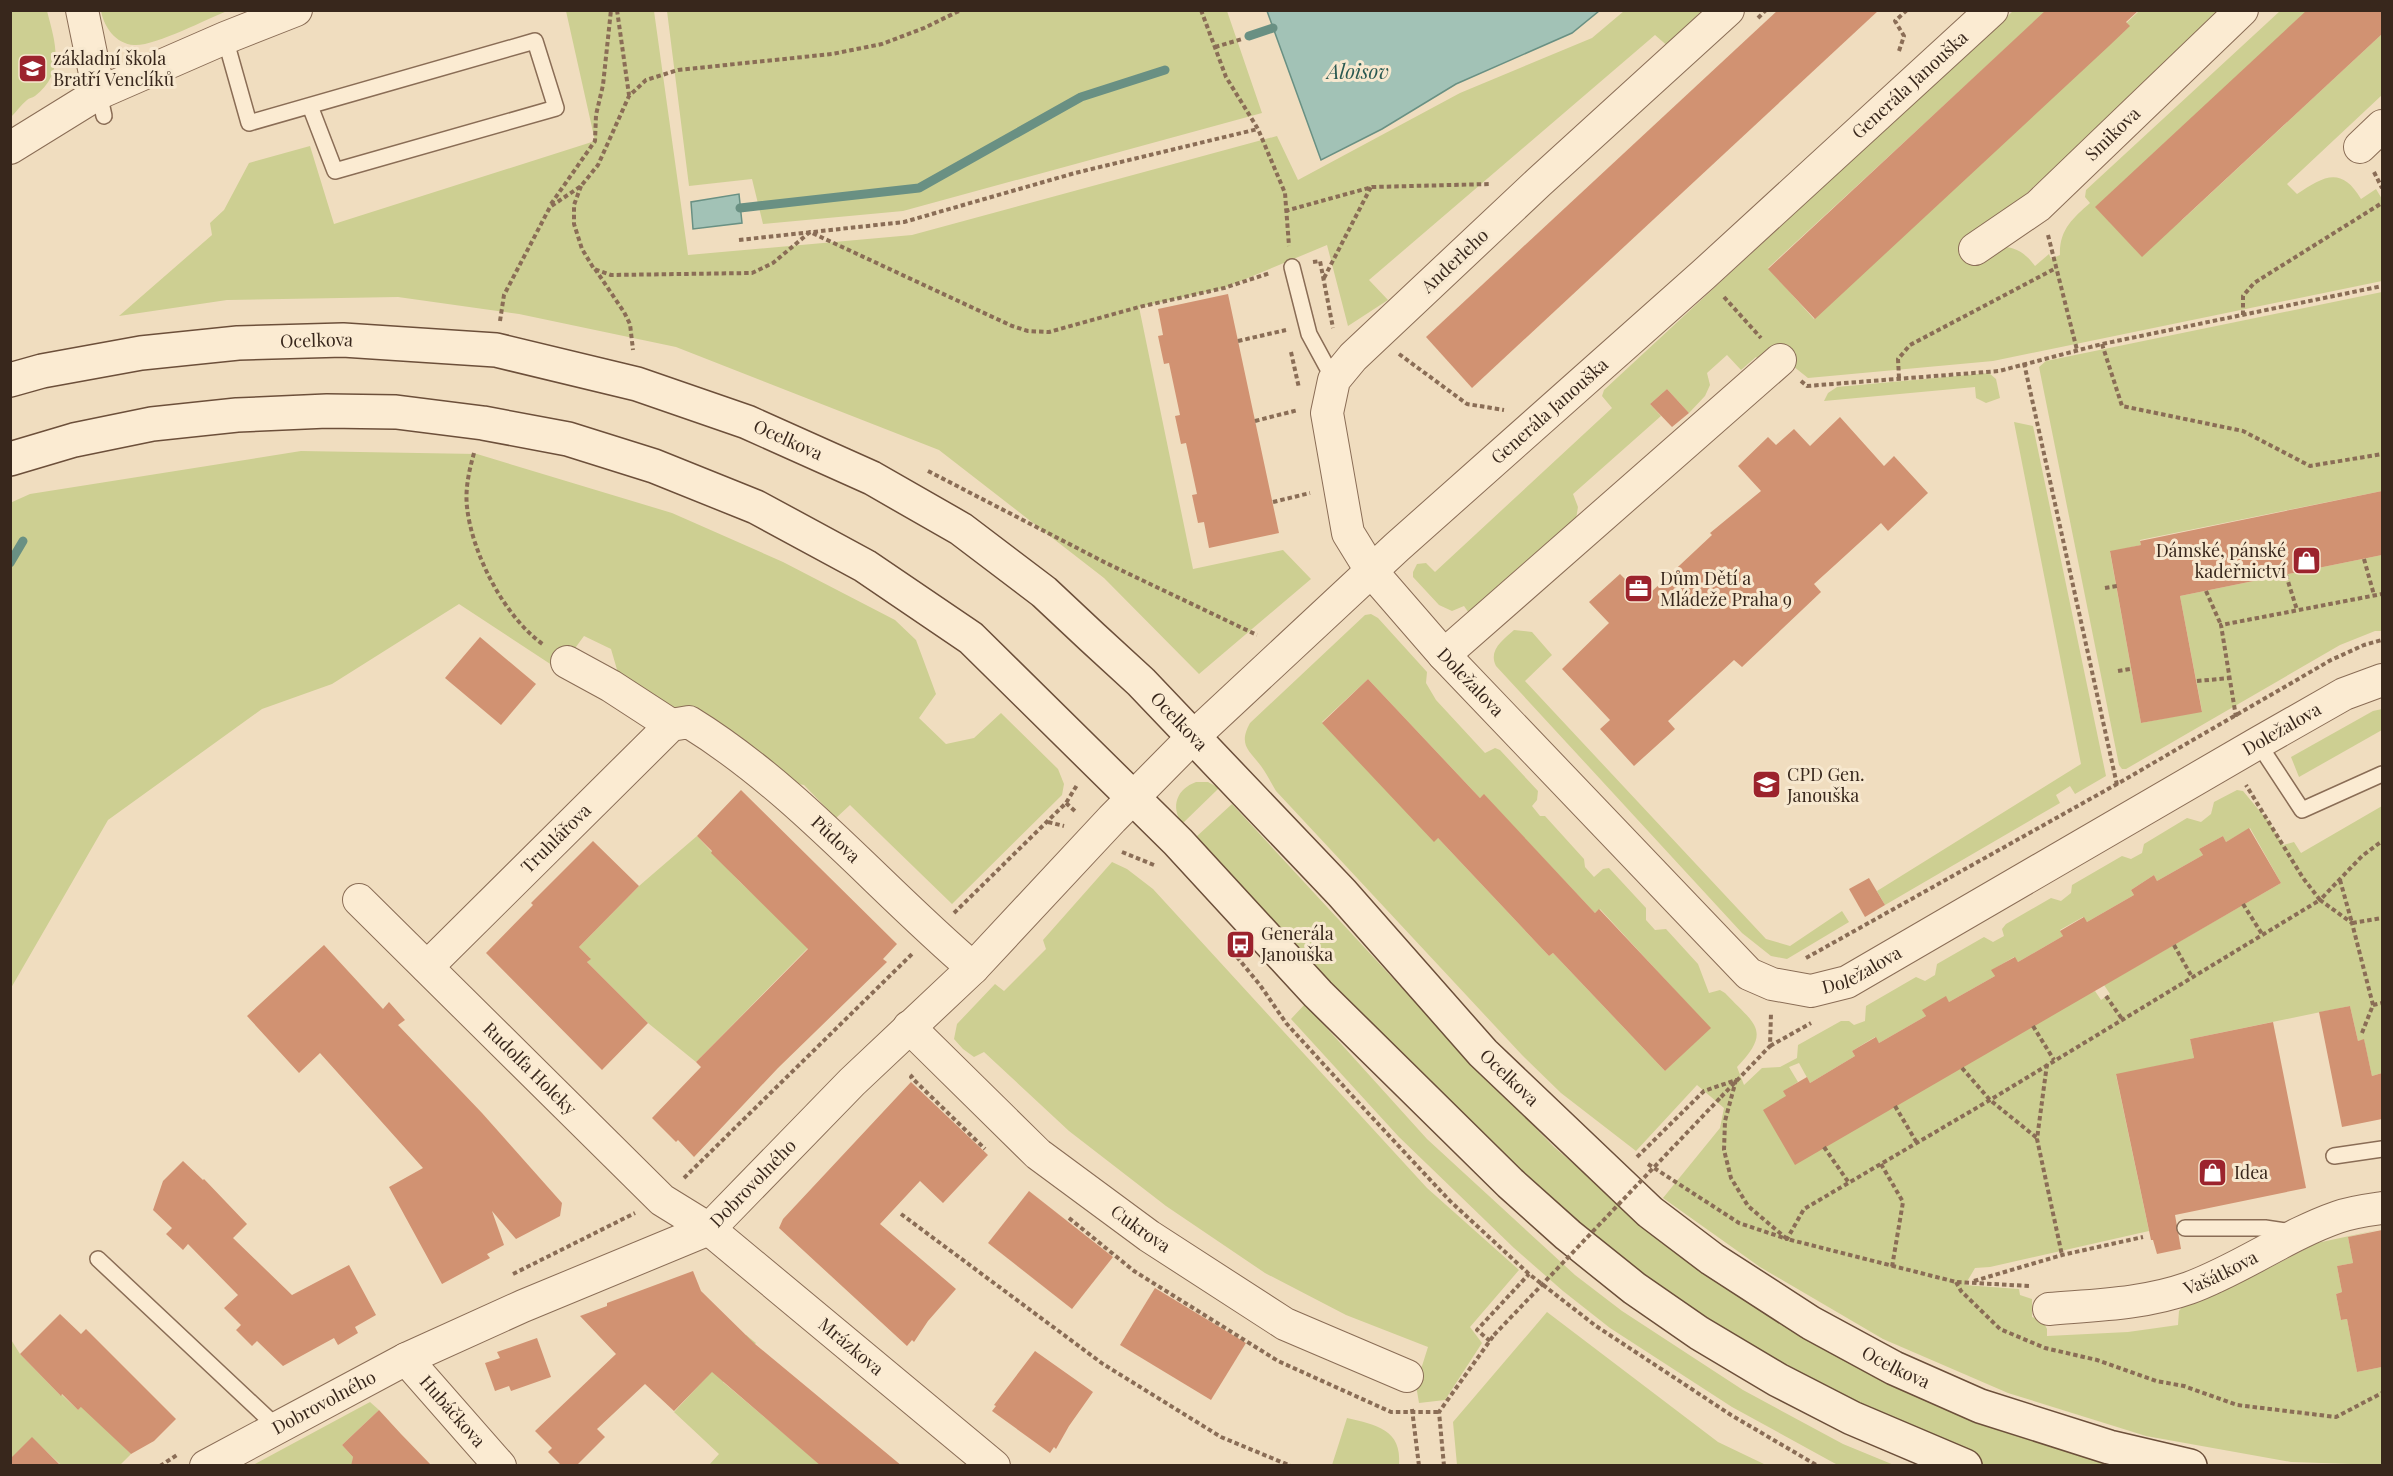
<svg xmlns="http://www.w3.org/2000/svg" width="2393" height="1476" font-family="'Playfair Display',serif">
<style>
.green{fill:#cdcf92;fill-rule:evenodd}
.water{fill:#a2c2b6;stroke:#699083;stroke-width:1.5}
.lines{fill:none;stroke-linecap:round;stroke-linejoin:round}
.stream{stroke:#699083;stroke-width:9}
.building{fill:#d19272}
.lane-casing{stroke:#8a6d56;stroke-width:18}
.street-casing{stroke:#8a6d56;stroke-width:34}
.secondary-casing{stroke:#6c4f3a;stroke-width:36}
.path{stroke:#8a6d56;stroke-width:4;stroke-dasharray:4.5 3;stroke-linecap:butt}
.lane{stroke:#fbebd2;stroke-width:15}
.street{stroke:#fbebd2;stroke-width:32}
.secondary{stroke:#fbebd2;stroke-width:33}
.path-bridge{stroke:#8a6d56;stroke-width:4;stroke-dasharray:4.5 3;stroke-linecap:butt}
.labels{text-anchor:middle;stroke-width:6;stroke-linejoin:round;paint-order:stroke}
.poi-label{font-size:18px;fill:#38271c;stroke:#f7e8cf;text-anchor:start}
.street-label{font-size:18px;fill:#38271c;stroke:#f7e8cf}
.water-label{font-size:20px;font-style:italic;fill:#2a5952;stroke:#f7e8cf}
</style>
<rect width="100%" height="100%" fill="#f0ddbf"/>
<!-- green -->
<g class="green">
<path d="M10,11h37c8,31 19,61 -12,85 -3,2 -6,2 -8,4 -6,5 -11,12 -16,17z"/>
<path d="M101,11v-1l126,1c-20,8 -74,36 -93,34 -18,-1 -30,-18 -33,-34z"/>
<polygon points="566,11 654,11 688,255 912,235 1277,136 1298,180 1460,93 1592,38 1624,11 1710,11 1670,48 1655,35 1369,280 1388,300 1348,326 1327,245 1224,288 1139,307 1193,569 1283,550 1311,579 1199,674 1104,578 939,450 676,347 519,314 398,297 227,300 119,316 212,235 210,223 224,210 249,163 310,146 334,224 595,141"/>
<polygon points="667,11 1227,11 1262,113 903,211 763,224 752,179 689,186"/>
<path d="M2013,11h33l-278,257 46,51 325,-308h84l-82,78 -180,164c31,-5 53,-16 74,13l14,-12 2,5 9,-4c-1,-25 13,-37 30,-52l-5,-6 1,-7 194,-179h27l-126,210 201,-187v61l-95,89 10,10c26,-17 44,-29 64,5l15,-10 6,10v82l-389,80 -185,17 -15,-12 -18,12 -19,-21 -15,13 -14,-15 -20,18 3,12 -5,11 -16,17 -22,-24 -17,15 11,12 -88,78 5,13 -2,12 -105,97 -7,-10 -12,5 -13,-6 -26,-28v-5l4,-8 9,-1 9,9 177,-164 -10,-12 2,-6z"/>
<polygon points="2382,292 2382,491 2140,540 2141,545 2110,552 2141,723 2202,711 2180,596 2382,555 2382,631 2375,631 2340,645 2126,769 2122,769 2119,765 2039,367 2046,361"/>
<polygon points="1989,373 1996,379 2000,398 1986,403 1976,398 1975,387 1824,401 1828,393 1837,387"/>
<polygon points="2014,422 2033,426 2106,776 2075,794 2070,786 2056,795 2060,803 1885,905 1877,891 2081,764"/>
<polygon points="301,451 477,454 672,513 783,562 895,620 916,640 936,694 919,718 946,744 974,738 1001,713 1058,769 1064,784 1062,795 952,904 850,805 836,818 804,785 782,781 618,673 611,649 584,636 570,655 564,673 459,604 332,684 262,709 108,820 11,988 10,503 30,494"/>
<path d="M1371,614l7,4 49,54 -1,11 10,17 49,53 10,-5 5,2 38,41 -1,9 -5,6 8,10h5l39,43 1,8 9,10 9,-8 6,-1 37,40v12l9,10 11,-1 32,35 11,29 11,-3 5,3c29,31 48,37 12,74l7,18 18,-17 18,-1 17,-9 1,-13 43,-24h8l5,4 11,-4 1,-15 50,-29 9,4 10,-6 2,-11 47,-27 9,5 11,-6 -2,-7 4,-5 45,-26 10,3 10,-8 1,-8 50,-29 9,3 11,-6 2,-9 43,-26 14,4 10,-8 3,-12 23,-12 6,1 25,30 15,24 11,-3 7,11 81,-47v267l-10,3 -8,-36 -6,1 -8,-35 -160,33 4,19 -78,17 33,156 -159,36 -15,1 -10,17 54,4 1,6 12,4v18l11,4 4,8v7l81,-4 50,-7 1,-14 6,-7 65,-26 67,-35 65,-14 -34,8 5,26 -16,3 5,26 -6,2 5,26 6,-1 10,53 25,-5v98l-91,-3 -145,-26 -138,-43 -125,-54 -123,-72 -97,-69 57,-70 4,-20 -27,-23 -61,66 -75,-58 -39,-38 -246,-264c-5,-8 -9,-17 -15,-25 -12,-16 -23,-21 -11,-43l115,-108zM1368,679l112,119 4,-3 111,118 5,-4 110,119 -45,43 -112,-118 -4,3 -111,-118 -116,-116zM2250,828l31,55 -177,102 6,9 -9,6 -6,-9 -309,105 -2,-5 14,-9 -9,-15 10,-4 11,20 45,-27 -3,-5 23,-14 4,6 47,-27 -3,-5 23,-14 3,5 46,-26 -3,-6 22,-13 4,5 45,-26 -3,-6 23,-13 4,5 47,-27 -3,-5 23,-15 3,6 46,-26 -4,-6 24,-13 3,6z"/>
<path d="M1514,630l18,2 20,23 -27,26 241,258 24,7 52,-35 7,11 -62,37 -16,-3 -29,-23 -246,-267c-8,-16 7,-26 18,-36z"/>
<polygon points="2382,709 2382,730 2299,777 2291,757 2373,711"/>
<path d="M1196,782h12l11,6 -37,36c-12,-18 -5,-35 14,-42z"/>
<polygon points="1232,804 1449,1039 1554,1147 1640,1221 1784,1320 2158,1465 1984,1465 1863,1415 1610,1259 1414,1072 1196,837"/>
<polygon points="697,836 740,882 809,947 696,1062 648,1023 587,962 590,958 579,947 639,886"/>
<polygon points="1112,862 1127,869 1153,889 1427,1188 1519,1270 1470,1327 1482,1343 1445,1400 1419,1403 1416,1385 1428,1347 1346,1315 1265,1273 1166,1206 1069,1131 984,1052 974,1057 963,1049 954,1039 957,1024 995,984 1004,991 1046,949 1043,940"/>
<polygon points="1305,1004 1427,1139 1575,1275 1622,1311 1743,1390 1843,1444 1894,1465 1840,1466 1834,1463 1732,1407 1610,1328 1563,1291 1514,1248 1399,1137 1291,1019"/>
<polygon points="1547,1312 1718,1442 1766,1465 1457,1465 1453,1422"/>
<polygon points="746,1335 756,1343 723,1382 821,1465 709,1465 719,1454 674,1412"/>
<polygon points="10,1338 20,1354 60,1395 61,1394 78,1410 82,1406 131,1454 120,1465 61,1465 32,1438 11,1459"/>
<polygon points="370,1402 379,1410 342,1445 353,1457 352,1465 251,1466"/>
<path d="M1347,1418c29,7 55,11 52,47h-67z"/>
</g>
<!-- water -->
<g class="water">
<polygon points="1267,11 1599,11 1572,33 1456,84 1382,129 1321,160"/>
<polygon points="739,194 742,223 693,229 691,202"/>
</g>
<g class="lines">
<!-- stream -->
<g class="stream">
<polyline points="1249,36 1273,28"/>
<polyline points="740,208 919,188 1081,97 1165,70"/>
<polyline points="10,563 23,541"/>
</g>
</g>
<!-- building -->
<g class="building">
<polygon points="1778,10 1879,10 1472,388 1426,337"/>
<polygon points="2046,10 2139,10 2126,22 2130,26 2109,46 1815,319 1768,269"/>
<polygon points="2307,10 2382,10 2382,34 2142,257 2095,207"/>
<polygon points="1228,294 1279,533 1209,548 1204,522 1198,523 1192,495 1197,494 1186,443 1181,444 1175,416 1180,415 1169,363 1164,364 1158,336 1163,335 1158,309"/>
<polygon points="1667,389 1689,413 1672,427 1650,404"/>
<polygon points="1840,417 1884,466 1894,456 1928,493 1888,531 1881,523 1835,565 1814,584 1821,592 1742,667 1734,660 1668,721 1675,729 1634,766 1600,729 1610,720 1562,669 1609,623 1589,602 1620,574 1631,585 1635,581 1648,595 1712,535 1710,533 1761,491 1738,466 1768,437 1776,445 1794,429 1810,446"/>
<polygon points="2382,491 2382,555 2180,596 2202,712 2141,723 2110,551 2141,545 2140,541"/>
<polygon points="480,637 536,684 501,725 445,678"/>
<polygon points="1368,679 1480,798 1484,794 1595,913 1599,909 1711,1028 1665,1071 1553,953 1549,956 1438,838 1434,842 1322,723"/>
<polygon points="741,790 897,944 883,959 887,962 778,1068 694,1157 678,1140 676,1142 652,1118 701,1067 696,1062 808,949 711,853 712,851 697,836"/>
<polygon points="2249,828 2281,883 1795,1165 1763,1110 1786,1096 1783,1091 1807,1077 1810,1083 1855,1056 1852,1051 1876,1037 1879,1043 1926,1016 1922,1010 1946,996 1949,1002 1995,976 1991,970 2015,957 2018,962 2063,936 2060,931 2084,917 2087,922 2134,895 2131,890 2154,875 2157,881 2203,855 2199,849 2223,836 2226,842"/>
<polygon points="593,841 639,886 579,947 591,959 587,962 648,1023 602,1070 486,953 533,905 531,903"/>
<polygon points="1869,878 1885,905 1865,917 1849,889"/>
<polygon points="324,945 383,1009 389,1002 405,1020 398,1025 482,1113 562,1203 560,1216 516,1239 492,1211 504,1245 487,1254 490,1258 442,1284 389,1187 423,1168 320,1053 299,1073 247,1016"/>
<polygon points="2350,1006 2358,1041 2364,1039 2372,1076 2382,1073 2382,1119 2342,1127 2319,1012"/>
<polygon points="2273,1022 2306,1188 2175,1215 2181,1249 2157,1254 2153,1240 2151,1240 2116,1074 2194,1058 2190,1039"/>
<polygon points="911,1082 988,1155 943,1203 920,1181 880,1224 956,1289 928,1321 914,1342 912,1340 907,1346 779,1228 783,1219"/>
<polygon points="183,1161 203,1180 204,1179 247,1224 233,1238 292,1295 349,1265 376,1315 355,1327 358,1333 338,1345 334,1338 283,1366 257,1341 252,1346 236,1330 241,1325 224,1308 238,1295 188,1244 183,1250 166,1234 172,1228 153,1210 163,1181"/>
<polygon points="1029,1191 1113,1257 1072,1309 988,1243"/>
<polygon points="2382,1230 2382,1367 2357,1372 2347,1319 2341,1320 2336,1294 2342,1292 2337,1266 2353,1263 2348,1237"/>
<polygon points="693,1271 701,1291 755,1344 902,1466 821,1466 712,1372 674,1411 645,1384 597,1429 605,1437 576,1466 562,1466 548,1452 552,1448 535,1431 616,1354 580,1316 607,1306 607,1303"/>
<polygon points="1155,1288 1246,1343 1211,1400 1120,1345"/>
<polygon points="60,1314 81,1334 86,1329 176,1419 154,1441 131,1454 81,1407 78,1410 62,1394 61,1396 20,1354"/>
<polygon points="537,1338 551,1377 511,1391 509,1386 495,1391 485,1363 500,1358 497,1352"/>
<polygon points="1035,1351 1093,1392 1069,1426 1056,1449 1054,1447 1050,1453 992,1411 996,1406 994,1405"/>
<polygon points="379,1410 401,1434 432,1466 351,1466 353,1457 342,1445"/>
<polygon points="32,1437 61,1466 10,1466 10,1459"/>
</g>
<g class="lines">
<defs>
<g id="lane">
<polyline points="225,38 249,123 535,41 556,108 335,171 310,106"/>
<polyline points="99,93 104,116"/>
<polyline points="1292,267 1309,334 1334,380"/>
<polyline points="2258,743 2302,810 2382,774"/>
<polyline points="2334,1156 2382,1149"/>
<polyline points="2185,1228 2265,1228 2292,1232"/>
<polyline points="98,1259 276,1426"/>
</g>
<g id="street">
<polyline points="82,10 99,93"/>
<path id="s1" d="M1728,10l-189,172 -186,175 -19,23 -7,33 21,120 24,39 72,83 305,319 23,10 39,7 36,-9 411,-239 86,-49 38,-14"/>
<polyline points="2360,147 2382,126"/>
<polyline points="10,148 99,93 225,38 296,10"/>
<path id="s2" d="M1975,249l63,-43 204,-196"/>
<polyline points="1444,655 1780,360"/>
<polyline points="567,662 611,686 671,725"/>
<path id="s3" d="M359,900l303,300 47,29 285,237"/>
<path id="s4" d="M427,967l244,-242 18,-3c107,66 189,165 284,246"/>
<path id="s5" d="M909,1027l129,127 111,82 136,88 122,52"/>
<path id="s6" d="M2049,1309c47,-4 95,-5 140,-21 52,-19 97,-53 149,-71 14,-5 30,-7 44,-9"/>
<path id="s7" d="M406,1359l94,107"/>
<path id="s8" d="M206,1466l200,-107 117,-53 186,-77 143,-147 121,-114 139,-149 80,-81 205,-191 306,-272 289,-265"/>
</g>
<g id="secondary">
<path id="s9" d="M10,380l32,-9 99,-18 97,-10 105,-3 153,10 141,34 110,38 125,56 89,51 83,63 48,45 49,45 201,211 141,160 167,159 62,47 99,64 83,45 86,38 129,41 81,19"/>
<polyline points="10,459 74,440 152,424 237,415 327,411 396,412 483,423 568,439 654,466 756,507 865,566 971,638 1178,842 1318,994 1510,1183 1568,1235 1634,1288 1699,1333 1778,1380 1852,1418 1965,1466"/>
</g>
</defs>
<!-- lane casing -->
<use href="#lane" class="lane-casing"/>
<!-- street casing -->
<use href="#street" class="street-casing"/>
<!-- secondary casing -->
<use href="#secondary" class="secondary-casing"/>
<!-- path -->
<g class="path">
<polyline points="617,10 629,95"/>
<polyline points="1201,10 1226,77 1258,129 1285,193 1289,246"/>
<polyline points="1758,18 1766,10"/>
<polyline points="1215,47 1242,39"/>
<polyline points="1899,51 1904,36 1895,21 1907,10"/>
<polyline points="2374,172 2382,188"/>
<polyline points="581,186 574,205 574,224 582,249 594,269 611,275 752,273 773,263 810,232 1012,326 1028,331 1049,332 1139,307 1224,288 1270,273"/>
<polyline points="551,204 595,141 596,115 603,85 611,10"/>
<polyline points="1285,211 1372,187 1491,184"/>
<polyline points="2048,235 2077,350"/>
<polyline points="739,240 904,222 1075,173 1258,129"/>
<polyline points="1313,262 1320,261 1333,328"/>
<polyline points="595,269 624,312 630,324 633,350"/>
<polyline points="1324,278 1371,187"/>
<polyline points="1724,297 1761,338"/>
<polyline points="2243,315 2243,296 2254,283 2382,203"/>
<polyline points="500,321 504,295 550,207 581,186 598,165 629,96 646,80 678,70 832,54 882,44 924,28 961,10"/>
<polyline points="1238,341 1286,330"/>
<polyline points="2102,344 2122,406 2243,431 2310,466 2382,454"/>
<polyline points="1291,352 1299,388"/>
<polyline points="1399,354 1467,404 1504,410"/>
<polyline points="2024,363 2117,785"/>
<polyline points="1899,378 1898,359 1910,345 2056,268"/>
<polyline points="1801,381 1807,386 1999,371 2102,344 2382,286"/>
<polyline points="1255,421 1298,410"/>
<path d="M474,453c-5,18 -9,36 -7,54 5,47 38,111 77,138"/>
<polyline points="928,471 1106,563 1257,635"/>
<polyline points="1273,502 1310,493"/>
<polyline points="2364,559 2374,595"/>
<polyline points="2286,575 2297,610"/>
<polyline points="2105,588 2117,586"/>
<polyline points="2206,591 2221,625"/>
<polyline points="2118,671 2130,669"/>
<polyline points="2197,681 2230,678"/>
<polyline points="2236,717 2221,625 2382,594"/>
<polyline points="1066,803 1077,813"/>
<polyline points="1048,822 1064,826"/>
<polyline points="1122,852 1154,865"/>
<polyline points="2340,880 2352,923 2382,918"/>
<polyline points="2243,904 2262,934"/>
<polyline points="954,913 1066,803 1077,785"/>
<polyline points="2174,945 2192,977"/>
<polyline points="1232,951 1260,985 1286,1023 1367,1112 1450,1201 1529,1274 1596,1326 1731,1415 1818,1466"/>
<polyline points="1806,958 2117,784 2331,660 2364,645 2382,640"/>
<polyline points="2106,996 2122,1019"/>
<polyline points="2373,1005 2382,1003"/>
<polyline points="2033,1026 2054,1060"/>
<polyline points="2362,1033 2373,1005 2352,923 2320,900 2362,856 2382,841"/>
<polyline points="1770,1046 1811,1023"/>
<polyline points="2047,1064 2037,1139 2062,1255"/>
<polyline points="1962,1068 1990,1100 2037,1138"/>
<polyline points="913,1075 911,1077 985,1149"/>
<polyline points="1721,1097 1770,1046 1771,1013"/>
<polyline points="1895,1106 1917,1143"/>
<polyline points="1824,1147 1849,1183"/>
<polyline points="1637,1157 1704,1091 1736,1080 1725,1121 1724,1150 1731,1178 1748,1206 1787,1239 1956,1282 2030,1286"/>
<polyline points="1648,1164 1739,1223 1787,1239 1804,1209 1990,1100 2320,900 2303,878 2246,785"/>
<polyline points="1881,1164 1903,1202 1892,1267"/>
<polyline points="684,1178 912,954"/>
<polyline points="901,1214 1103,1364 1221,1437 1291,1466"/>
<polyline points="1069,1218 1134,1271 1278,1361 1391,1412 1439,1412"/>
<polyline points="513,1274 635,1213"/>
<polyline points="1974,1281 2062,1255 2143,1237"/>
<polyline points="1956,1282 1961,1291 2000,1329 2045,1348 2097,1360 2156,1381 2184,1386 2237,1405 2336,1417 2382,1393"/>
<polyline points="1490,1341 1477,1330 1529,1274"/>
<polyline points="1412,1409 1419,1466"/>
<polyline points="160,1466 177,1455"/>
<polyline points="1444,1466 1439,1412 1494,1335"/>
</g>
<!-- lane -->
<use href="#lane" class="lane"/>
<!-- street -->
<use href="#street" class="street"/>
<!-- secondary -->
<use href="#secondary" class="secondary"/>
<!-- path-bridge -->
<polyline class="path-bridge" points="1494,1335 1721,1097"/>
</g>
<!-- icons -->
<defs>
<symbol id="school-square" viewBox="-11 -11 22 22"><rect x="-9" y="-9" width="18" height="18" rx="4" fill="#9c232d" stroke="#f7e8cf"/><path d="M0-5L7-2L0 1L-7-2ZM-4 1L0 2.5L4 1V4Q0 6-4 4Z" fill="#fff"/></symbol>
<symbol id="shop-square" viewBox="-11 -11 22 22"><rect x="-9" y="-9" width="18" height="18" rx="4" fill="#9c232d" stroke="#f7e8cf"/><path d="M-5-2.5h2.3a2.7 3.5 0 0 1 5.4 0H5L5.5 6h-11ZM-1.5-2.5h3a1.5 2.3 0 0 0-3 0Z" fill="#fff"/></symbol>
<symbol id="office-square" viewBox="-11 -11 22 22"><rect x="-9" y="-9" width="18" height="18" rx="4" fill="#9c232d" stroke="#f7e8cf"/><path d="M-6-3h4V-5.5h4V-3h4V5H-6ZM-1-4.5V-3h2v-1.5ZM-6 0V1H6V0Z" fill="#fff"/></symbol>
<symbol id="bus-square" viewBox="-11 -11 22 22"><rect x="-9" y="-9" width="18" height="18" rx="4" fill="#9c232d" stroke="#f7e8cf"/><path d="M-5-6H5V4H4V6H2V4H-2V6H-4V4H-5ZM-3.5-4V0h7V-4ZM-3.5 1.2v1.5H-2V1.2ZM2 1.2v1.5H3.5V1.2Z" fill="#fff"/></symbol>
</defs>
<g fill-rule="evenodd">
<use href="#school-square" x="16" y="52" width="33" height="33"/>
<use href="#shop-square" x="2290" y="544" width="33" height="33"/>
<use href="#office-square" x="1622" y="572" width="33" height="33"/>
<use href="#school-square" x="1750" y="768" width="33" height="33"/>
<use href="#bus-square" x="1224" y="928" width="33" height="33"/>
<use href="#shop-square" x="2196" y="1156" width="33" height="33"/>
</g>
<g class="labels">
<!-- poi labels -->
<g class="poi-label">
<text x="53" y="65">základní škola<tspan x="53" dy="21">Bratří Venclíků</tspan></text>
<text x="2286" y="557" text-anchor="end">Dámské, pánské<tspan x="2286" dy="21">kadeřnictví</tspan></text>
<text x="1660" y="585">Dům Dětí a<tspan x="1660" dy="21">Mládeže Praha 9</tspan></text>
<text x="1787" y="781">CPD Gen.<tspan x="1787" dy="21">Janouška</tspan></text>
<text x="1261" y="940">Generála<tspan x="1261" dy="21">Janouška</tspan></text>
<text x="2234" y="1179">Idea</text>
</g>
<!-- street labels -->
<g class="street-label">
<text dy="6" stroke="none"><textPath href="#s8" startOffset="2216">Generála Janouška</textPath></text>
<text dy="6" stroke="none"><textPath href="#s2" startOffset="180">Smikova</textPath></text>
<text transform="translate(1455 261) rotate(-43)" y="6">Anderleho</text>
<text dy="6" stroke="none"><textPath href="#s9" startOffset="310">Ocelkova</textPath></text>
<text dy="6" stroke="none"><textPath href="#s8" startOffset="1730">Generála Janouška</textPath></text>
<text dy="6" stroke="none"><textPath href="#s9" startOffset="796">Ocelkova</textPath></text>
<text dy="6" stroke="none"><textPath href="#s1" startOffset="890">Doležalova</textPath></text>
<text dy="6" stroke="none"><textPath href="#s9" startOffset="1282">Ocelkova</textPath></text>
<text dy="6" stroke="none"><textPath href="#s1" startOffset="1898">Doležalova</textPath></text>
<text dy="6" stroke="none"><textPath href="#s4" startOffset="182">Truhlářova</textPath></text>
<text dy="6" stroke="none"><textPath href="#s4" startOffset="550">Půdova</textPath></text>
<text dy="6" stroke="none"><textPath href="#s1" startOffset="1413">Doležalova</textPath></text>
<text dy="6" stroke="none"><textPath href="#s3" startOffset="240">Rudolfa Holeky</textPath></text>
<text dy="6" stroke="none"><textPath href="#s9" startOffset="1768">Ocelkova</textPath></text>
<text dy="6" stroke="none"><textPath href="#s8" startOffset="620">Dobrovolného</textPath></text>
<text dy="6" stroke="none"><textPath href="#s5" startOffset="308">Cukrova</textPath></text>
<text dy="6" stroke="none"><textPath href="#s6" startOffset="177">Vašátkova</textPath></text>
<text dy="6" stroke="none"><textPath href="#s3" startOffset="666">Mrázkova</textPath></text>
<text dy="6" stroke="none"><textPath href="#s9" startOffset="2254">Ocelkova</textPath></text>
<text dy="6" stroke="none"><textPath href="#s8" startOffset="134">Dobrovolného</textPath></text>
<text dy="6" stroke="none"><textPath href="#s7" startOffset="70">Hubáčkova</textPath></text>
</g>
<!-- water labels -->
<g class="water-label">
<text x="1358" y="79">Aloisov</text>
</g>
</g>
<!-- border -->
<rect width="2393" height="1476" fill="none" stroke="#38271c" stroke-width="24"/>
</svg>
